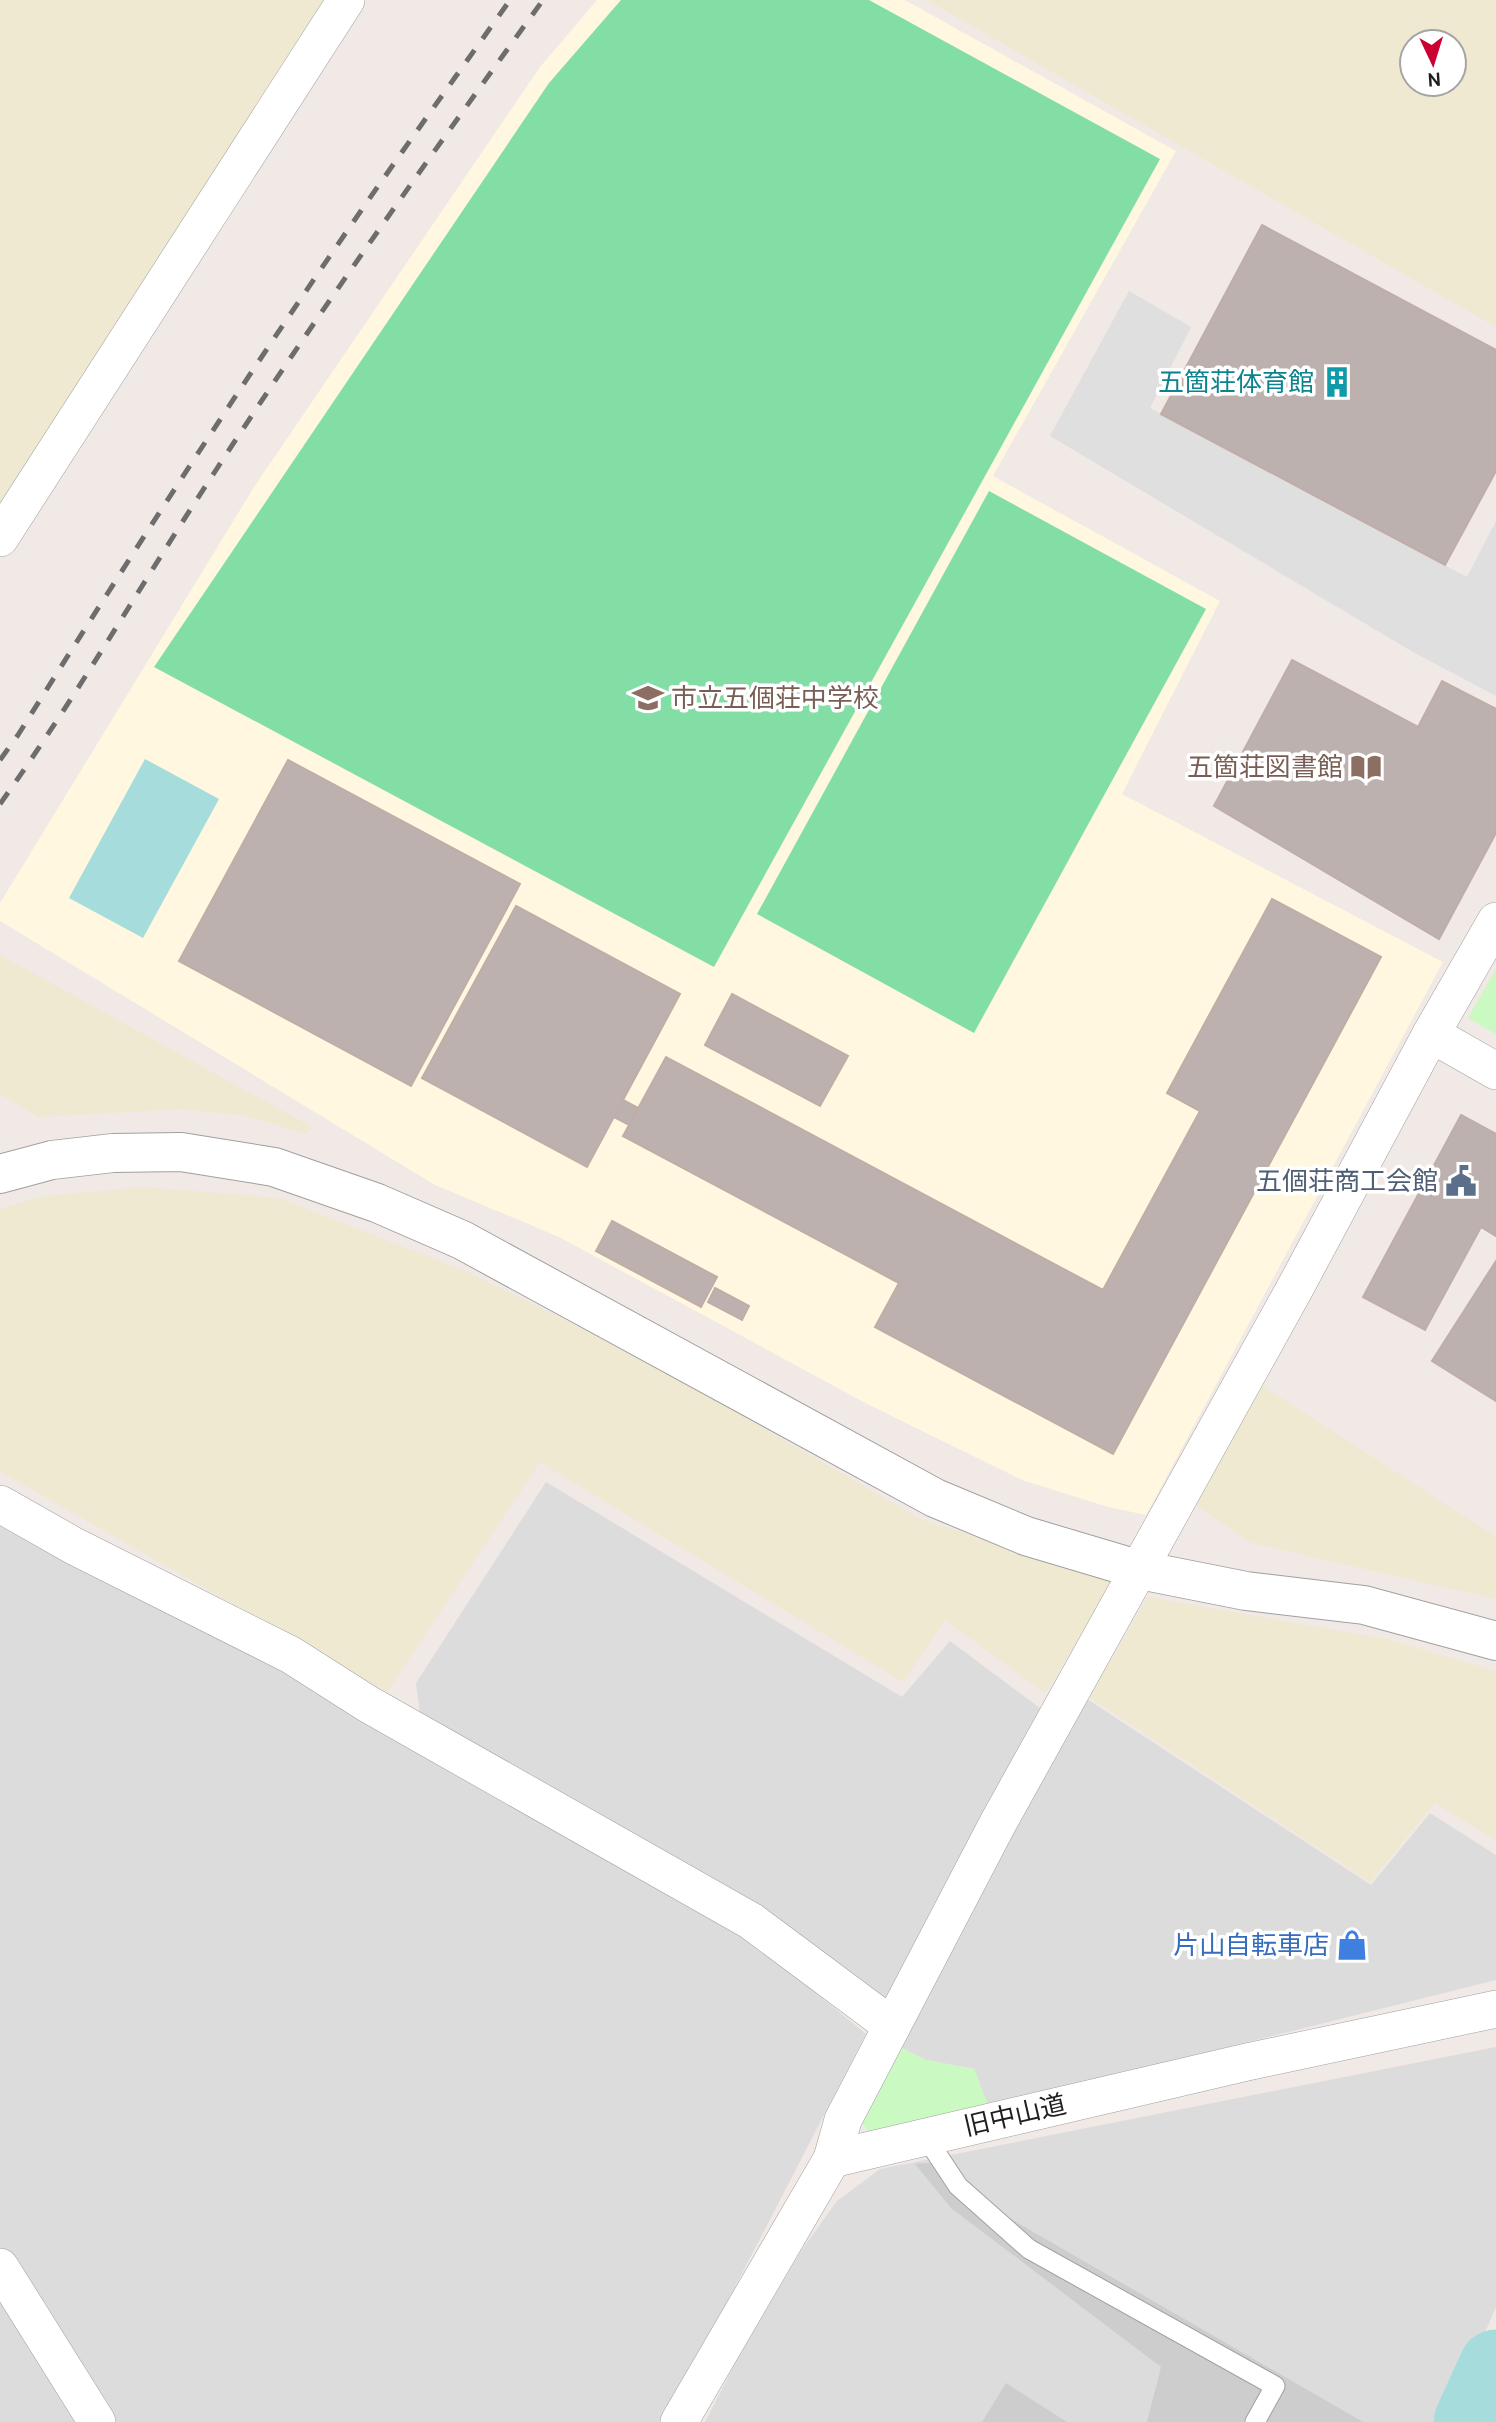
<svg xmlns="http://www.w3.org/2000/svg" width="1496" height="2422" font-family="Cabin,'Noto Sans JP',sans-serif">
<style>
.residential{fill:#dddcdc}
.education{fill:#fff7df}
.religious{fill:#cdcdcd}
.farmland{fill:#eee9d0;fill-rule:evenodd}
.park{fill:#cbf9c2}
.pitch{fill:#83dea6}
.parking{fill:#dfdfdf}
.water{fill:#a6dddc}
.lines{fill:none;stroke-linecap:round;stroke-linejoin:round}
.river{stroke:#a6dddc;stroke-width:75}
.building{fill:#bcb1ae;stroke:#c1ada7;stroke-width:2}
.service-casing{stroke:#a0a0a0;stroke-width:21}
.minor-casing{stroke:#a0a0a0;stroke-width:38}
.tertiary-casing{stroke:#a0a0a0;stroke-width:40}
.service{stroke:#fff;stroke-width:19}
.minor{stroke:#fff;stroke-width:37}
.tertiary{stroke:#fff;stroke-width:38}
.rail{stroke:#6d6d6d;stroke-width:5;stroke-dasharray:14 14;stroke-linecap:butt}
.labels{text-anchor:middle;stroke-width:7;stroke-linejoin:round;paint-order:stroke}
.culture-label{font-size:26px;fill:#0d838f;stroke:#fff;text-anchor:end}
.education-label{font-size:26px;fill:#785e54;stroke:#fff;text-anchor:start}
.service-label{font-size:26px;fill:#4e5e75;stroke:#fff;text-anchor:end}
.shop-label{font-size:26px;fill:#366cbe;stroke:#fff;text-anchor:end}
.street-label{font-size:26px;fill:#1f1f1f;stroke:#fff}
</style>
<rect width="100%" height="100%" fill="#f0e9e5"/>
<!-- residential -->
<g class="residential">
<polygon points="546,1482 902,1697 950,1641 1044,1711 891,2003 420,1714 416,1683"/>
<polygon points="0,1523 291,1666 735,1927 866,2034 665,2422 0,2422"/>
<polygon points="1087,1699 1371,1885 1430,1813 1496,1855 1496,1980 989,2107 974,2069 926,2060 894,2044"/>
<polygon points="1496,2047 1496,2307 1480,2344 1436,2422 705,2422 739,2356 801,2251 837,2201 880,2169"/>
</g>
<!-- education -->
<polygon class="education" points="597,0 905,0 1176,151 993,476 1220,601 1122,794 1443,962 1146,1515 1108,1507 1022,1480 869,1405 559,1237 435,1185 0,921 0,903 254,487 540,67"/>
<!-- religious -->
<g class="religious">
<polygon points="953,2161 978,2200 1363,2422 1147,2422 1161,2367 951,2208 915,2164"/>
<polygon points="1006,2383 1067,2422 982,2422"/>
</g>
<!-- farmland -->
<g class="farmland">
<polygon points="0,0 359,0 0,534"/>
<path d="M927,0h569v327zM1412,42h42v42h-42z"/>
<polygon points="0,955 312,1127 306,1134 247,1116 183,1109 38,1117 0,1094"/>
<polygon points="143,1187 279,1198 467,1272 635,1354 922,1520 1116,1579 1045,1693 945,1620 903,1682 540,1462 387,1692 0,1471 0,1209 39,1197"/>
<polygon points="1261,1385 1496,1537 1496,1599 1251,1543 1194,1504"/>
<polygon points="1148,1597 1386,1639 1496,1671 1496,1840 1435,1803 1370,1882 1089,1697"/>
</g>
<!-- park -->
<g class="park">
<polygon points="1496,969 1496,1034 1468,1018"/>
<polygon points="894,2044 926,2060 974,2069 989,2107 868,2131 856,2115"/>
</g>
<!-- pitch -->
<g class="pitch">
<polygon points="621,0 869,0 1160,159 714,967 154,667 549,83"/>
<polygon points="989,491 1206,609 974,1033 757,914"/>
</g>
<!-- parking -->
<polygon class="parking" points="1129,291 1191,327 1150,408 1467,577 1496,521 1496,696 1413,652 1050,436"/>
<!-- water -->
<polygon class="water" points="145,759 219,799 143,938 69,898"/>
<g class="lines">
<!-- river -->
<polyline class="river" points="1471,2422 1496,2367"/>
</g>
<!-- building -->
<g class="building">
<polygon points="1262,225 1496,350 1496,471 1445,565 1161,414"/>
<polygon points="1292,660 1418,727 1442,681 1496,709 1496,833 1439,939 1214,806"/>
<polygon points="288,760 520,884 411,1086 179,961"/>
<polygon points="1272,899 1381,957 1113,1454 875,1327 899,1283 623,1136 666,1057 1103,1290 1200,1111 1167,1093"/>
<polygon points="516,906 680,994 587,1167 422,1078"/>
<polygon points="732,994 848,1056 820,1106 705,1045"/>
<polygon points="623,1100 638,1108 629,1125 614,1117"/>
<polygon points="1461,1115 1496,1134 1496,1236 1481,1227 1425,1330 1363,1297"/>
<polygon points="612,1221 717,1277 701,1307 596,1251"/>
<polygon points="1496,1261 1496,1401 1432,1361"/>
<polygon points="715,1288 749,1306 742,1320 708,1302"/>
</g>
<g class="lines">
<defs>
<polyline id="service" points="925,2136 958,2186 1029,2249 1275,2386 1255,2422"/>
<g id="minor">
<polyline points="0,538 346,0"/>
<polyline points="1431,1034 1496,1071"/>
<polyline points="0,1504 74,1546 291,1655 368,1704 751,1921 892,2026"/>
<polyline points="832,2159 843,2120 998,1823 1295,1288 1431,1034 1496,921"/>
<polyline points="0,2267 97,2422"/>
<polyline points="679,2422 832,2159 1247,2062 1496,2009"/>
</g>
<polyline id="tertiary" points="0,1174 52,1160 113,1153 181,1152 274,1167 377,1203 462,1240 935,1498 1026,1536 1140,1570 1246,1591 1364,1605 1496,1641"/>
</defs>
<!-- service casing -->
<use href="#service" class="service-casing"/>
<!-- minor casing -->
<use href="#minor" class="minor-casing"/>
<!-- tertiary casing -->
<use href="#tertiary" class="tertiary-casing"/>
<!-- service -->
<use href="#service" class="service"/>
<!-- minor -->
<use href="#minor" class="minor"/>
<!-- tertiary -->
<use href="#tertiary" class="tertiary"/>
<!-- rail -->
<g class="rail">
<path d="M0,760l18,-25c106,-169 214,-337 327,-501 54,-79 110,-156 165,-234"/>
<path d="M0,804c77,-108 143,-223 216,-334 104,-160 215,-315 327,-470"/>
</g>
</g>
<!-- icons -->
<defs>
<symbol id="building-bare" viewBox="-9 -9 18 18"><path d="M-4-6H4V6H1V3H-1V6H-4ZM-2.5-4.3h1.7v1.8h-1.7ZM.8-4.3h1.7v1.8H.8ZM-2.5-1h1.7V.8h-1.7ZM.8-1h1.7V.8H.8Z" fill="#0f9aa8" stroke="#fff" stroke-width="2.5" paint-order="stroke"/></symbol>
<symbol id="school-bare" viewBox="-9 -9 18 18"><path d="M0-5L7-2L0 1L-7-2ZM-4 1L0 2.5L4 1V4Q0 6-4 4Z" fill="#8d6e63" stroke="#fff" stroke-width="2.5" paint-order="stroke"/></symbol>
<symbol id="library-bare" viewBox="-9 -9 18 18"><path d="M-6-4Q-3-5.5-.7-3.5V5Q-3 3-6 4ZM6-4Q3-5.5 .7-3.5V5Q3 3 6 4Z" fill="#8d6e63" stroke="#fff" stroke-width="2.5" paint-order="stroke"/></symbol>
<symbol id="civic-bare" viewBox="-9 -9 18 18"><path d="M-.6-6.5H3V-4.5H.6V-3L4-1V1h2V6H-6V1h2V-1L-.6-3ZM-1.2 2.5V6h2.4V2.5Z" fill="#5c6f8a" stroke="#fff" stroke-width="2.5" paint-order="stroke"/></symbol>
<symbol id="shop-bare" viewBox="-9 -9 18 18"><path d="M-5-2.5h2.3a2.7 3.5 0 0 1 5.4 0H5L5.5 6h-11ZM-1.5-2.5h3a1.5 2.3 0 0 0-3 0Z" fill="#3f7fe0" stroke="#fff" stroke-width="2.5" paint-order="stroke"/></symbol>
</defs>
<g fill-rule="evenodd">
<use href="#building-bare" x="1315" y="360" width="44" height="44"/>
<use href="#school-bare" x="626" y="676" width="44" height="44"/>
<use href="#library-bare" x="1344" y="745" width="44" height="44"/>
<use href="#civic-bare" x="1439" y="1159" width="44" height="44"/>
<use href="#shop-bare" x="1330" y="1923" width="44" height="44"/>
</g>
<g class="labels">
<!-- culture labels -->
<g class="culture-label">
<text x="1314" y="391">五箇荘体育館</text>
</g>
<!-- education labels -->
<g class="education-label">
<text x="671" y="707">市立五個荘中学校</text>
<text x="1343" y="776" text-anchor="end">五箇荘図書館</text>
</g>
<!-- service labels -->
<g class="service-label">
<text x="1438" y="1190">五個荘商工会館</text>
</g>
<!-- shop labels -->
<g class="shop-label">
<text x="1329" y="1954">片山自転車店</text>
</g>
<!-- street labels -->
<g class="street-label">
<text transform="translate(1015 2115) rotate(-13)" y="9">旧中山道</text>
</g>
</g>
<!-- north arrow -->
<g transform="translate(1433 63) rotate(176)"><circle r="33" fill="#ffffff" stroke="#a5a5a5" stroke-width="2"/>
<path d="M0-5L12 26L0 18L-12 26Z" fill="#cc0132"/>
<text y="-10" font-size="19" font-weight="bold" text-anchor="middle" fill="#1f1f1f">N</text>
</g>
</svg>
